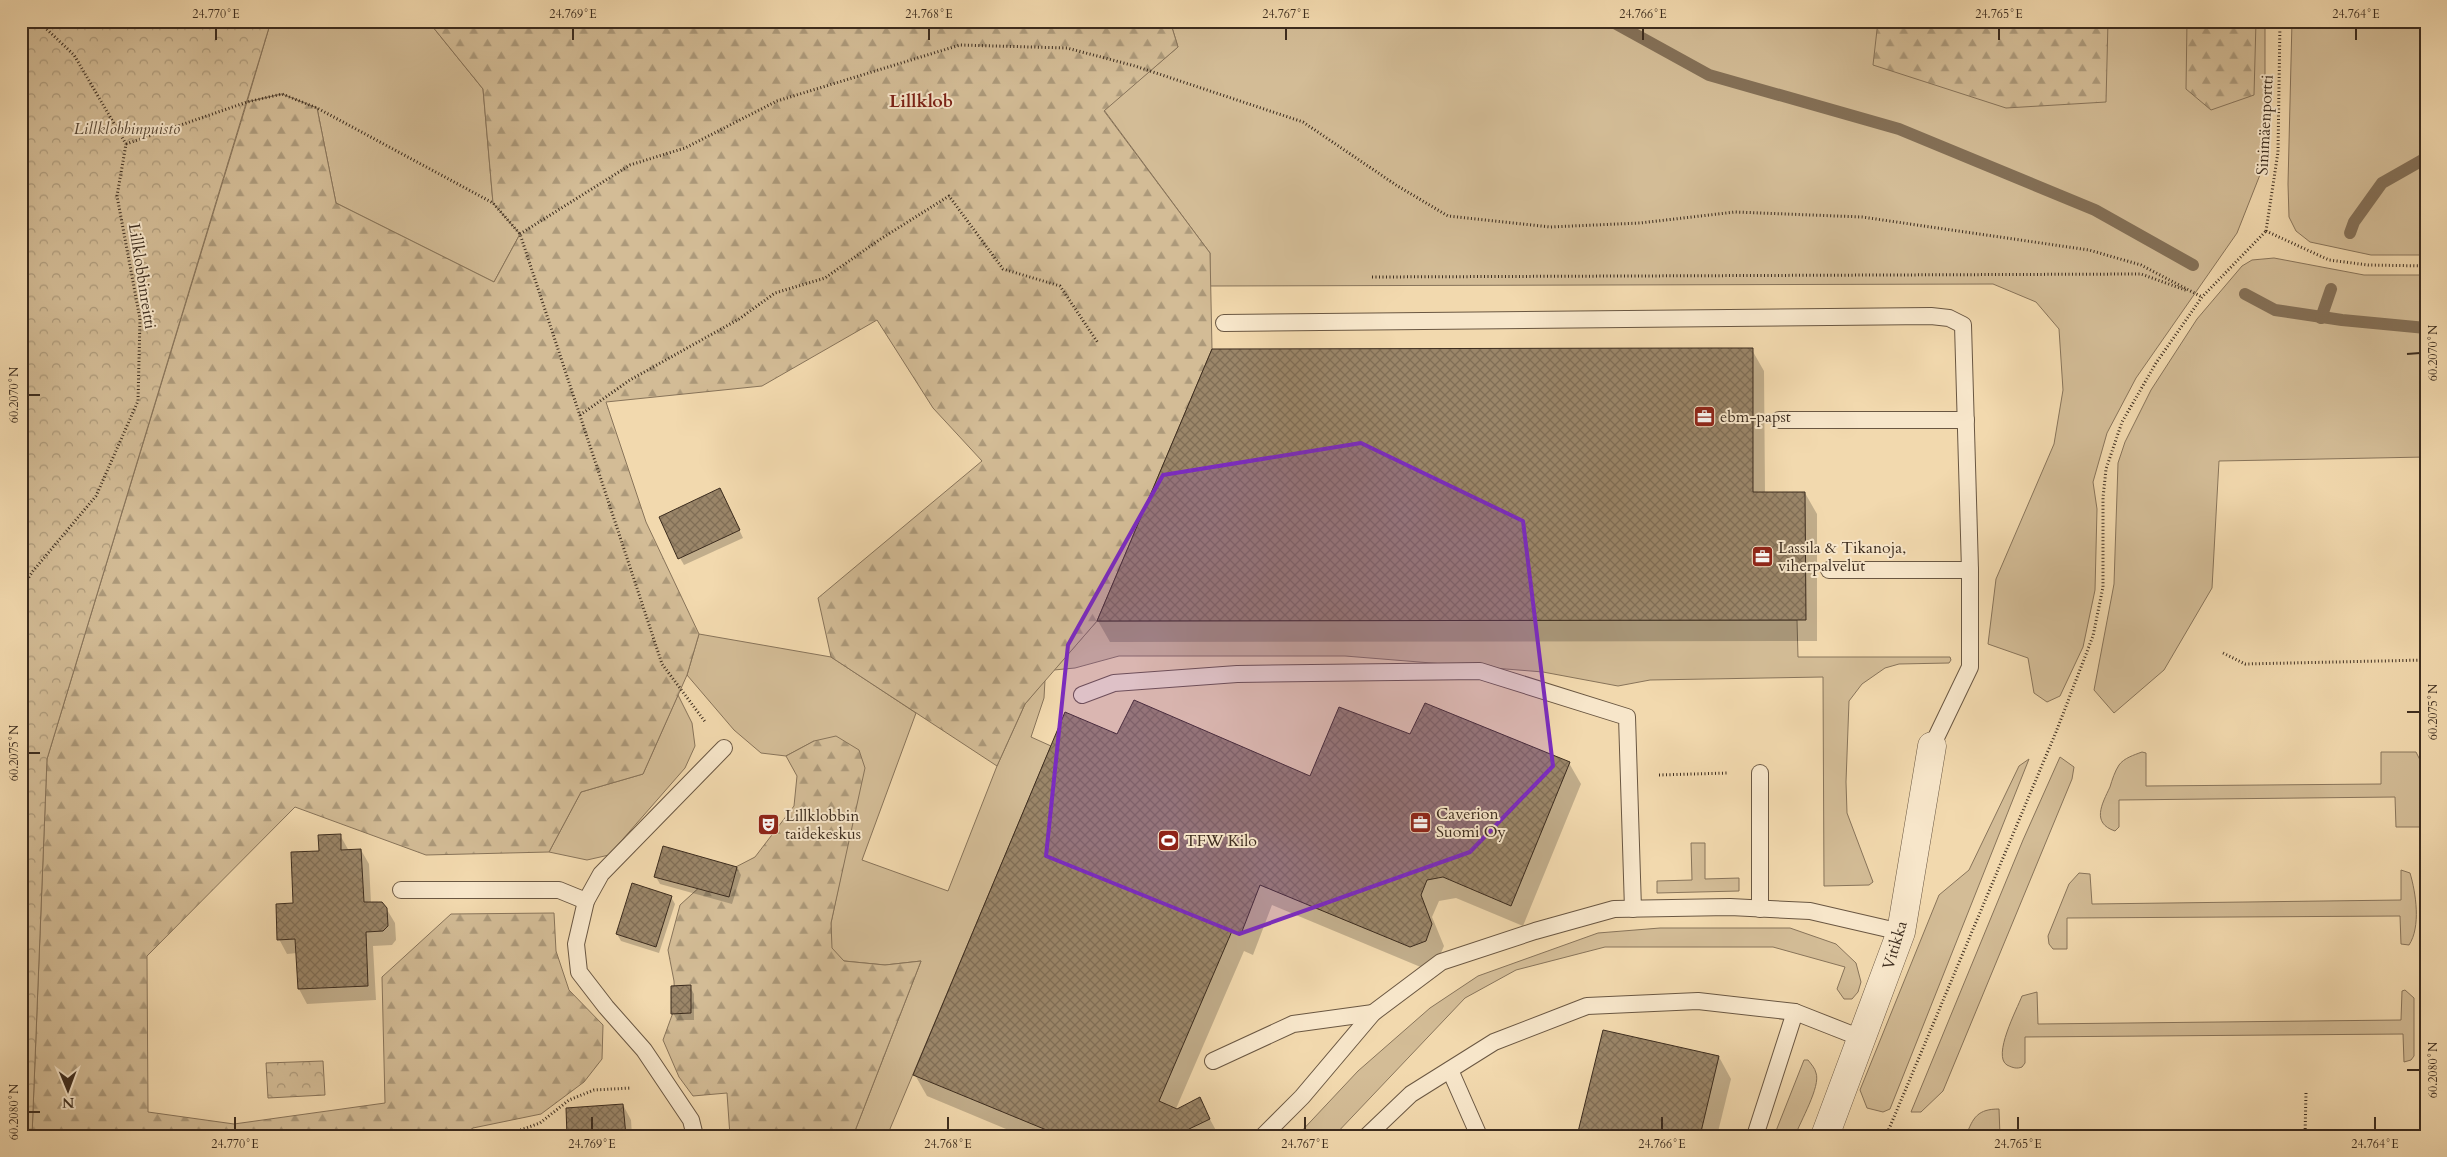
<svg xmlns="http://www.w3.org/2000/svg" width="2447" height="1157" font-family="Cardo,serif">
<style>
.grass{fill:#d3bc96;stroke:#88745a}
.forest{fill:url(#forest-firs);stroke:#88745a}
.park{fill:url(#park-crowns);stroke:#88745a}
.shadow{fill:#0003}
.lines{fill:none;stroke-linecap:round;stroke-linejoin:round}
.stream{stroke:#847057;stroke-width:12}
.building{fill:url(#building-cross-hatch);stroke:#3c2c1e}
.service-casing{stroke:#6a5742;stroke-width:18}
.minor-casing{stroke:#6a5742;stroke-width:29}
.path{stroke:#3c2c1e;stroke-width:3;stroke-dasharray:1 2.5;stroke-linecap:butt}
.service{stroke:#f7e6ca;stroke-width:16}
.minor{stroke:#f7e6ca;stroke-width:28}
.marked{fill:#7b2cbf;fill-opacity:0.2;stroke:#7b2cbf;stroke-width:4;stroke-linejoin:round}
.ticks{fill:none;stroke:#3c2c1e;stroke-width:2}
.labels{text-anchor:middle;stroke-width:4;stroke-linejoin:round;paint-order:stroke}
.street-label{font-size:16px;fill:#3c2c1e;stroke:#f7e6ca}
.park-label{font-size:16px;font-style:italic;fill:#5a4936;stroke:#f7e6ca}
.poi-label{font-size:16px;fill:#3c2c1e;stroke:#f7e6ca;text-anchor:start}
.neighbourhood-label{font-size:18px;font-weight:bold;fill:#7a1f14;stroke:#f7e6ca}
.neatline{fill:none;stroke:#3c2c1e;stroke-width:2}
.ticks-label{font-size:12px;text-anchor:middle;fill:#3c2c1e}
</style>
<defs>
<pattern id="forest-firs" width="22" height="20" patternUnits="userSpaceOnUse" patternTransform="scale(1.25)"><rect width="22" height="20" fill="#d3bc96"/><path d="M5 1l3.5 6h-7zM16 11l3.5 6h-7z" fill="#ac997a"/></pattern>
<pattern id="park-crowns" width="20" height="18" patternUnits="userSpaceOnUse" patternTransform="scale(1.25)"><rect width="20" height="18" fill="#d3bc96"/><path d="M2 6a3 3 0 1 1 6 0M12 15a3 3 0 1 1 6 0" fill="none" stroke="#ac997a"/></pattern>
<pattern id="building-cross-hatch" width="8" height="8" patternUnits="userSpaceOnUse" patternTransform="scale(1.25)"><rect width="8" height="8" fill="#9b8669"/><path d="M0 0l8 8M0 8l8-8" fill="none" stroke="#806e56"/></pattern>
</defs>
<rect width="100%" height="100%" fill="#f2d9ae"/>
<filter id="stains"><feTurbulence type="fractalNoise" baseFrequency=".004" numOctaves="4"/><feColorMatrix values="0 0 0 0 .2 0 0 0 0 .09 0 0 0 0 .02 0 0 0 .5 -.17"/></filter>
<radialGradient id="worn" r=".72"><stop offset=".6" stop-color="#630" stop-opacity="0"/><stop offset="1" stop-color="#630" stop-opacity=".3"/></radialGradient>
<!-- grass -->
<g class="grass">
<polygon points="271,21 428,21 483,89 493,203 520,234 494,282 336,203 317,108 282,94 247,102"/>
<polygon points="1170,21 2265,21 2265,162 2237,233 2136,378 2107,433 2093,482 2097,509 2095,590 2083,647 2060,696 2047,702 2034,693 2028,658 1988,644 1996,579 2054,444 2063,390 2059,329 2036,302 1993,284 1210,286 1210,253 1104,110 1178,47"/>
<polygon points="2292,21 2426,21 2426,255 2371,255 2310,242 2296,231 2289,217 2288,184"/>
<polygon points="2274,258 2364,275 2426,275 2426,457 2219,461 2212,588 2164,670 2114,713 2094,690 2114,584 2118,463 2125,442 2151,390 2197,319 2242,266 2252,260"/>
<polygon points="1797,620 1798,657 1950,657 1951,660 1949,663 1899,664 1885,668 1862,684 1849,701 1846,782 1847,813 1873,882 1869,885 1824,886 1823,677 1650,680 1618,686 1543,672 1345,656 1119,656 1075,668 1054,670 1097,621"/>
<polygon points="699,634 831,657 916,713 862,860 948,891 997,766 1025,704 1045,680 1044,698 1031,737 1051,746 887,1136 853,1136 921,961 885,965 844,961 831,948 831,923 854,813 814,741 786,756 761,753 734,730 687,675"/>
<polygon points="678,695 692,723 695,746 685,768 609,855 587,860 549,852 581,792 643,774"/>
<path d="M2142,752l4,1v33l235,-2v-32h35l10,20v55h-30l-1,-30 -276,3v27l-4,4c-24,-8 -13,-27 -5,-44 2,-7 5,-16 9,-22 5,-7 15,-10 23,-13z"/>
<polygon points="2060,757 2074,767 2072,779 1943,1091 1921,1112 1911,1112 2023,840"/>
<polygon points="2029,759 1890,1109 1883,1112 1867,1108 1860,1090 1939,895 1969,870 2019,766"/>
<polygon points="1691,843 1705,843 1705,879 1739,878 1739,891 1657,893 1657,881 1692,880"/>
<path d="M2401,870l9,3c6,20 11,54 -1,72l-8,-1 -1,-28 -333,2v31h-14l-4,-5 -1,-8 21,-52 10,-11 11,1 2,30 309,-4z"/>
<polygon points="1660,928 1790,928 1836,944 1856,963 1861,982 1858,992 1852,999 1844,999 1837,989 1845,967 1773,947 1605,947 1516,970 1465,998 1334,1136 1297,1136 1358,1071 1430,1008 1478,976 1598,933"/>
<path d="M2405,990l9,8v58l-3,4 -7,2 -1,-28 -378,3v26l-3,4c-5,2 -9,1 -15,-2 -15,-9 10,-56 15,-69l15,-4 1,32 363,-4 1,-29z"/>
<path d="M1804,1060h4c3,4 7,8 8,13 5,13 -16,49 -21,63h-21z"/>
<path d="M1999,1109l1,27h-34c7,-19 12,-27 33,-27z"/>
</g>
<!-- forest -->
<g class="forest">
<polygon points="428,21 1170,21 1178,47 1104,111 1210,253 1212,349 1097,621 1025,704 997,766 831,657 818,598 982,461 933,408 877,320 762,386 606,402 646,522 699,634 687,675 643,774 581,792 549,852 426,855 295,807 147,956 148,1112 234,1124 385,1103 382,977 451,914 554,913 556,951 569,990 603,1025 602,1059 584,1082 541,1114 473,1128 461,1136 32,1136 47,759 247,102 282,94 317,108 336,203 494,282 520,234 493,203 483,89"/>
<polygon points="1878,21 2108,21 2106,102 2006,108 1873,65"/>
<polygon points="2187,21 2256,21 2254,95 2211,110 2186,89"/>
<polygon points="836,736 859,750 865,768 831,923 832,948 844,961 885,965 921,961 853,1136 730,1136 727,1093 693,1096 679,1077 663,1040 675,1007 674,981 668,950 680,905 703,884 755,857 794,806 797,776 786,756 814,741"/>
</g>
<!-- park -->
<g class="park">
<polygon points="21,21 271,21 47,759 32,1136 21,1136"/>
<polygon points="323,1061 325,1095 268,1098 266,1063"/>
</g>
<!-- shadow -->
<g class="shadow">
<polygon points="1752,350 1764,371 1765,493 1805,493 1817,514 1817,641 1110,642 1098,621 1212,351"/>
<polygon points="724,497 743,538 684,565 680,558"/>
<polygon points="1117,736 1310,778 1411,736 1569,763 1581,784 1523,926 1456,898 1439,901 1432,917 1444,946 1437,962 1423,968 1272,905 1253,955 1244,951 1175,1111 1199,1099 1219,1136 1023,1136 927,1096 915,1075"/>
<polygon points="340,835 349,851 361,850 369,864 371,903 386,908 395,923 396,940 392,945 373,946 376,1000 307,1004 299,989 297,953 287,954 279,939 320,852"/>
<polygon points="737,868 741,875 732,904 660,884 656,877"/>
<polygon points="671,897 675,904 659,953 621,941 617,934"/>
<polygon points="690,987 694,994 694,1020 677,1020 673,1013"/>
<polygon points="1719,1057 1731,1079 1717,1136 1578,1136"/>
<polygon points="623,1105 631,1120 632,1136 569,1136"/>
</g>
<g class="lines">
<!-- stream -->
<g class="stream">
<polyline points="1611,21 1709,75 1899,129 2095,210 2193,265"/>
<polyline points="2350,233 2354,222 2382,183 2426,158"/>
<polyline points="2245,294 2275,310 2342,320 2426,328"/>
<polyline points="2321,318 2331,289"/>
</g>
</g>
<!-- building -->
<g class="building">
<polygon points="1717,348 1753,348 1753,492 1805,492 1806,620 1097,621 1212,349"/>
<polygon points="720,488 740,530 678,559 659,517"/>
<polygon points="1134,700 1310,776 1339,707 1410,734 1425,703 1570,762 1511,906 1443,877 1427,880 1421,895 1432,924 1426,941 1410,947 1260,885 1241,934 1232,931 1159,1101 1177,1109 1200,1097 1210,1119 1189,1129 1186,1136 1061,1136 913,1075 1065,712 1117,734"/>
<polygon points="341,834 341,850 361,849 364,902 382,902 387,908 388,926 383,931 366,932 368,986 298,989 295,939 277,940 276,904 293,903 291,852 319,851 318,835"/>
<polygon points="663,846 737,867 729,897 654,877"/>
<polygon points="632,883 672,896 656,947 616,934"/>
<polygon points="691,985 691,1013 671,1014 671,986"/>
<polygon points="1603,1030 1719,1056 1700,1136 1577,1136"/>
<polygon points="623,1104 626,1136 567,1136 566,1108"/>
</g>
<g class="lines">
<defs>
<g id="service">
<polyline points="1224,323 1931,316 1949,318 1963,325 1970,570 1970,667 1932,746"/>
<polyline points="1779,420 1966,420"/>
<polyline points="1829,570 1970,570"/>
<polyline points="1082,695 1114,683 1237,674 1480,671 1627,717 1633,909"/>
<polyline points="401,890 559,890 586,901"/>
<polyline points="1760,909 1760,773"/>
<polyline points="1213,1061 1293,1024 1373,1013"/>
<polyline points="1450,1070 1479,1136"/>
<polyline points="695,1136 691,1120 644,1050 606,1007 579,972 576,944 586,901 601,874 724,748"/>
<polyline points="1263,1136 1302,1097 1373,1013 1441,962 1535,931 1614,909 1730,907 1810,911 1901,932"/>
<polyline points="1367,1136 1411,1094 1494,1042 1587,1006 1698,1001 1795,1012 1861,1038"/>
<polyline points="1755,1136 1795,1012"/>
</g>
<polyline id="minor" points="1825,1136 1901,932 1932,746"/>
</defs>
<!-- service casing -->
<use href="#service" class="service-casing"/>
<!-- minor casing -->
<use href="#minor" class="minor-casing"/>
<!-- path -->
<g class="path">
<polyline points="126,144 247,102 282,94 317,108 493,203 520,234 662,664 706,723"/>
<polyline points="2266,231 2278,152 2280,21"/>
<polyline points="2266,231 2329,260 2368,265 2426,266"/>
<polyline points="520,234 630,165 685,148 777,101 960,45 1067,48 1135,66 1303,122 1396,185 1448,216 1550,227 1640,223 1735,212 1862,217 2089,250 2141,265 2202,297"/>
<polyline points="1372,277 2141,274 2188,291"/>
<polyline points="580,415 630,380 739,319 775,293 825,278 879,240 949,196 1003,269 1060,286 1098,343"/>
<polyline points="21,589 33,571 96,496 138,401 140,319 117,196 126,144 74,55 38,21"/>
<polyline points="2223,653 2245,664 2426,660"/>
<polyline points="1659,775 1728,773"/>
<polyline points="21,1104 23,1136"/>
<polyline points="504,1136 540,1123 569,1100 594,1090 631,1088"/>
<polyline points="1886,1136 2056,732 2093,636 2103,587 2103,498 2106,469 2122,422 2156,363 2202,297 2266,231"/>
<polyline points="2305,1136 2306,1093"/>
</g>
<!-- service -->
<use href="#service" class="service"/>
<!-- minor -->
<use href="#minor" class="minor"/>
</g>
<!-- marked area -->
<path class="marked" d="M1361,443l162,78 30,245 -83,86 -231,82 -193,-78 22,-211 95,-170z"/>
<!-- ticks -->
<path class="ticks" d="M216,28v12M573,28v12M929,28v12M1286,28v12M1643,28v12M1999,28v12M2356,28v12M2407,354l13,-1M28,395h12M2407,712h13M28,753h12M2407,1070h13M28,1112h12M235,1117v13M592,1117v13M948,1117v13M1305,1117v13M1662,1117v13M2018,1117v13M2375,1117v13"/>
<!-- icons -->
<defs>
<symbol id="office-square" viewBox="-11 -11 22 22"><rect x="-9" y="-9" width="18" height="18" rx="4" fill="#8f2418" stroke="#f7e6ca"/><path d="M-6-3h4V-5.5h4V-3h4V5H-6ZM-1-4.5V-3h2v-1.5ZM-6 0V1H6V0Z" fill="#fff"/></symbol>
<symbol id="theatre-square" viewBox="-11 -11 22 22"><rect x="-9" y="-9" width="18" height="18" rx="4" fill="#8f2418" stroke="#f7e6ca"/><path d="M-5-5.5Q0-4 5-5.5V0Q5 5 0 6Q-5 5-5 0ZM-3.3-2.5H-1v1.5H-3.3ZM1-2.5H3.3v1.5H1ZM-2.8 1Q0 5.5 2.8 1Z" fill="#fff"/></symbol>
<symbol id="stadium-square" viewBox="-11 -11 22 22"><rect x="-9" y="-9" width="18" height="18" rx="4" fill="#8f2418" stroke="#f7e6ca"/><path d="M0-5a6.5 5 0 1 0 0 10a6.5 5 0 1 0 0-10ZM-3.5-1.8h7v3.6h-7Z" fill="#fff"/></symbol>
</defs>
<g fill-rule="evenodd">
<use href="#office-square" x="1692" y="404" width="25" height="25"/>
<use href="#office-square" x="1750" y="544" width="25" height="25"/>
<use href="#office-square" x="1408" y="810" width="25" height="25"/>
<use href="#theatre-square" x="756" y="812" width="25" height="25"/>
<use href="#stadium-square" x="1156" y="828" width="25" height="25"/>
</g>
<g class="labels">
<!-- street labels -->
<g class="street-label">
<text transform="translate(2264 125) rotate(-87)" y="6">Sinimäenportti</text>
<text transform="translate(143 276) rotate(81)" y="6">Lillklobbinreitti</text>
<text transform="translate(1894 945) rotate(-73)" y="6">Vitikka</text>
</g>
<!-- park labels -->
<g class="park-label">
<text x="127" y="134">Lillklobbinpuisto</text>
</g>
<!-- poi labels -->
<g class="poi-label">
<text x="1720" y="422">ebm-papst</text>
<text x="1778" y="553">Lassila &amp; Tikanoja,<tspan x="1778" dy="18">viherpalvelut</tspan></text>
<text x="1436" y="819">Caverion<tspan x="1436" dy="18">Suomi Oy</tspan></text>
<text x="785" y="821">Lillklobbin<tspan x="785" dy="18">taidekeskus</tspan></text>
<text x="1185" y="846">TFW Kilo</text>
</g>
<!-- neighbourhood labels -->
<g class="neighbourhood-label">
<text x="921" y="107">Lillklob</text>
</g>
</g>
<!-- margin -->
<rect width="2447" height="1157" fill="none" stroke="#f2d9ae" stroke-width="55"/>
<!-- north arrow -->
<g transform="translate(68 1090) rotate(179)" stroke="#f7e6ca" stroke-width="4" paint-order="stroke">
<path d="M0-4L9 19L0 12L-9 19Z" fill="#3c2c1e"/>
<text y="-8" font-size="14" font-weight="bold" text-anchor="middle" fill="#3c2c1e">N</text>
</g>
<rect x="28" y="28" width="2392" height="1102" class="neatline"/>
<g class="ticks-label">
<text x="216" y="18">24.770°E</text>
<text x="573" y="18">24.769°E</text>
<text x="929" y="18">24.768°E</text>
<text x="1286" y="18">24.767°E</text>
<text x="1643" y="18">24.766°E</text>
<text x="1999" y="18">24.765°E</text>
<text x="2356" y="18">24.764°E</text>
<text transform="translate(2433 353) rotate(-90)" y="4">60.2070°N</text>
<text transform="translate(14 395) rotate(-90)" y="4">60.2070°N</text>
<text transform="translate(2433 712) rotate(-90)" y="4">60.2075°N</text>
<text transform="translate(14 753) rotate(-90)" y="4">60.2075°N</text>
<text transform="translate(2433 1070) rotate(-90)" y="4">60.2080°N</text>
<text transform="translate(14 1112) rotate(-90)" y="4">60.2080°N</text>
<text x="235" y="1148">24.770°E</text>
<text x="592" y="1148">24.769°E</text>
<text x="948" y="1148">24.768°E</text>
<text x="1305" y="1148">24.767°E</text>
<text x="1662" y="1148">24.766°E</text>
<text x="2018" y="1148">24.765°E</text>
<text x="2375" y="1148">24.764°E</text>
</g>
<rect width="100%" height="100%" filter="url(#stains)"/>
<rect width="100%" height="100%" fill="url(#worn)"/>
</svg>
